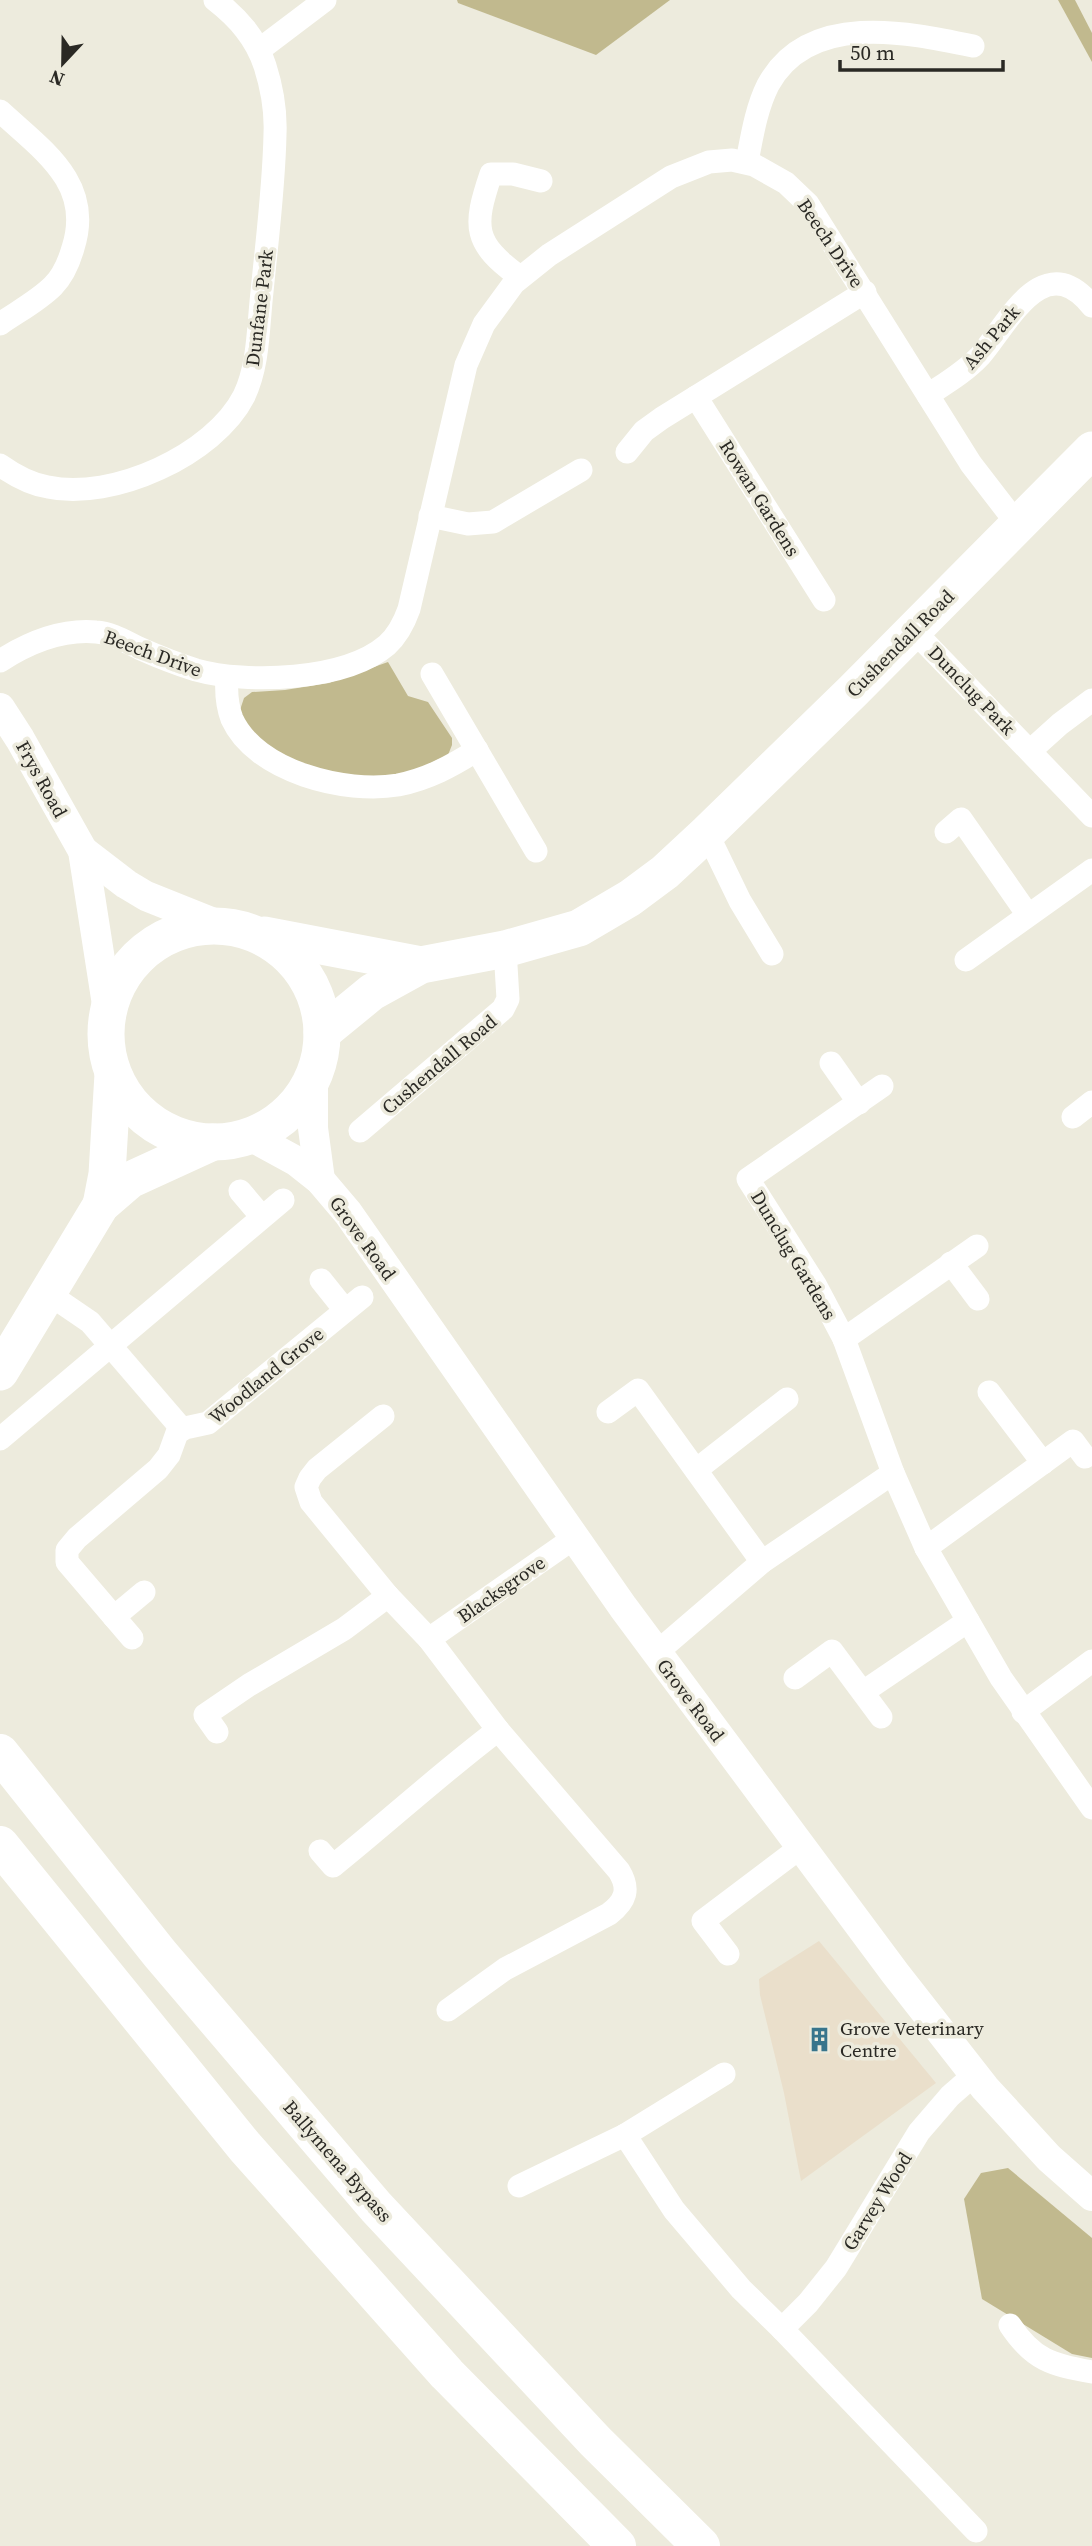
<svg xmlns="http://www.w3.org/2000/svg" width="1092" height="2546" font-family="'Source Serif 4',serif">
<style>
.commercial{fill:#eadfcb}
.green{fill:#c1b98e}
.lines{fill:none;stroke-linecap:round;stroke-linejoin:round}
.minor{stroke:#fff;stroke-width:23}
.tertiary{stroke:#fff;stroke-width:30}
.primary{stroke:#fff;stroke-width:37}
.motorway{stroke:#fff;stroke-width:38}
.labels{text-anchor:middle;stroke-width:7;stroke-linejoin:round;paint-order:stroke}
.street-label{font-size:19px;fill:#2a2924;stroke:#edebdd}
.poi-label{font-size:19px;fill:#2a2924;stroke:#edebdd;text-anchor:start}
</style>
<rect width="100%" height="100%" fill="#edebdd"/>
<!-- commercial -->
<polygon class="commercial" points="819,1941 936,2083 801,2181 784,2093 760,1995 759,1979"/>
<!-- green -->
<g class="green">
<polygon points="457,0 670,0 596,55 458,3"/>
<polygon points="1058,0 1075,0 1092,33 1092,62"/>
<polygon points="388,662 408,696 428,702 452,738 452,745 448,755 397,779 315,774 252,737 240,710 244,698 252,692 285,690 329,683"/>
<polygon points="1008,2168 1092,2238 1092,2358 1072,2354 982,2299 964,2199 981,2173"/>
</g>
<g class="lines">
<!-- minor -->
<g class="minor">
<polyline points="259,50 325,0"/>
<path d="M0,111c42,39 94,72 73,137 -4,14 -10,28 -20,38 -15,15 -36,26 -53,38"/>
<path d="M747,162c5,-26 9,-53 21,-77 40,-74 139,-53 205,-39"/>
<path d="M520,277c-47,-34 -47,-50 -29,-103h22l28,7"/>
<path d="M928,395c18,-12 37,-23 52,-39 28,-32 63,-110 112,-50"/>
<polyline points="696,397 824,600"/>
<polyline points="627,452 644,431 662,418 865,292"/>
<path d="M0,465c14,10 30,19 48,22 64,14 166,-32 196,-91 15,-31 14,-70 18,-104 5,-52 12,-105 13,-158 1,-23 -3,-46 -10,-68 -9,-28 -27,-48 -50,-66"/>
<polyline points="430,516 468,524 493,522 581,470"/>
<polyline points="913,630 1092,816"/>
<path d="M0,661c28,-18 62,-32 96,-29 16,1 30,10 45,17 18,8 36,15 55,21 50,14 149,11 191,-25 11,-10 17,-22 22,-36l57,-244 18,-41 30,-41 35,-28 122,-78 38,-15 23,-2 22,5 32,18 22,21 163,260 47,61"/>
<polyline points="432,674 536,851"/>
<path d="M227,677c-1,14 0,29 5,42 24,53 114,75 166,66 30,-6 54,-19 79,-35"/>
<polyline points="1030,751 1060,724 1092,700"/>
<polyline points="946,832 961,819 1028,915"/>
<polyline points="707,833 740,901 772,954"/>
<polyline points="966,960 1092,870"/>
<polyline points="831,1063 859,1103"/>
<polyline points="882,1086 748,1179 816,1286 844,1339 893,1473 926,1548 1001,1678 1092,1808"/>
<polyline points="1073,1117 1092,1102"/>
<polyline points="360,1131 503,1009 508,999 505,949"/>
<polyline points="240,1191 262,1217"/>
<polyline points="951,1263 978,1299"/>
<polyline points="321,1280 345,1310"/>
<polyline points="46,1292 90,1322 182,1429"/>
<polyline points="844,1339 977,1246"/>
<polyline points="989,1392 1043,1463"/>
<polyline points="608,1412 638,1390 762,1562"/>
<path d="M383,1416l-66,53 -7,9 -4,9 5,15 77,94 41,43 69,91 121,141c11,18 7,30 -10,43l-104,55 -57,41"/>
<polyline points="0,1439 283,1200"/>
<polyline points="696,1470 787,1399"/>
<polyline points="926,1548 1073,1441 1085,1457"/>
<polyline points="114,1617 144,1592"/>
<polyline points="132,1638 67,1562 67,1550 77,1538 158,1469 169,1455 177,1433 185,1428 208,1423 362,1297"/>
<polyline points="429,1639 574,1538"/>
<polyline points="656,1653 762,1562 893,1473"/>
<polyline points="795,1678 832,1651 881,1717"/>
<polyline points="863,1692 968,1621"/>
<polyline points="1023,1712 1092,1661"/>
<polyline points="217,1732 205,1715 249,1685 344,1629 388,1596"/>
<path d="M320,1851l13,15c56,-45 108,-93 165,-136"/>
<polyline points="728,1954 703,1921 801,1847"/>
<polyline points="625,2135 674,2210 741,2289 782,2329 976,2531"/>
<polyline points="519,2186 625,2135 724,2074"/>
<path d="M1010,2325c23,35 42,40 82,47"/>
<polyline points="782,2329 808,2303 836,2268 919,2132 950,2096 974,2075"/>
</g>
<!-- tertiary -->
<g class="tertiary">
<polyline points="0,708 20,739 83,851 108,1011"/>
<polyline points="83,851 126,884 146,896 221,926"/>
<polyline points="313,1078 313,1128 320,1180"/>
<polyline points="250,1136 296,1161 320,1180 348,1213 623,1607 895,1973 985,2088 1049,2158 1092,2196"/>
</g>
<!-- primary -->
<g class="primary">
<circle cx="214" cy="1034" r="108"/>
<polyline points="264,935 421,965"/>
<polyline points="322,1033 372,992 421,965 505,949 579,928 630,898 665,872 707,833 853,691 1092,450"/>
<polyline points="101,1205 107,1174 113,1074"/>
<polyline points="0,1372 101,1205 130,1180 213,1142"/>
</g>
<!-- motorway -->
<g class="motorway">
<polyline points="0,1753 160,1954 376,2207 595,2441 701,2546"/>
<polyline points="0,1845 245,2147 447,2374 617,2546"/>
</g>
</g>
<!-- icons -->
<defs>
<symbol id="building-bare" viewBox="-9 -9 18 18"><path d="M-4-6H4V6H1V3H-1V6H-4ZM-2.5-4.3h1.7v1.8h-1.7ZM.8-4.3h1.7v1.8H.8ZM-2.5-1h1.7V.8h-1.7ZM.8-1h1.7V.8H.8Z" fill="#38758c" stroke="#edebdd" stroke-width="2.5" paint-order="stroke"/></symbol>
</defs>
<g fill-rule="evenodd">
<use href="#building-bare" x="802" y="2022" width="35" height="35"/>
</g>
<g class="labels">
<!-- street labels -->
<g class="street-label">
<text transform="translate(831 243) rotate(56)" y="7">Beech Drive</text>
<text transform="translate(259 308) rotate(-83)" y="7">Dunfane Park</text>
<text transform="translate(991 337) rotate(-50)" y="7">Ash Park</text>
<text transform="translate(760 498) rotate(58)" y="7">Rowan Gardens</text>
<text transform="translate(900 643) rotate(-45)" y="7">Cushendall Road</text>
<text transform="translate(153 653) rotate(20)" y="7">Beech Drive</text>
<text transform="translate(972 690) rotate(46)" y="7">Dunclug Park</text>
<text transform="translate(42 779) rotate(61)" y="7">Frys Road</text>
<text transform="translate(439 1064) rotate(-40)" y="7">Cushendall Road</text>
<text transform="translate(363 1238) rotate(54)" y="7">Grove Road</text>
<text transform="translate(794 1255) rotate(59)" y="7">Dunclug Gardens</text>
<text transform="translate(266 1375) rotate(-39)" y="7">Woodland Grove</text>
<text transform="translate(501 1589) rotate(-35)" y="7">Blacksgrove</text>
<text transform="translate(691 1700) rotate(53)" y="7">Grove Road</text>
<text transform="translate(338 2161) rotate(49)" y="7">Ballymena Bypass</text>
<text transform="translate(877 2201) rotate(-58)" y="7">Garvey Wood</text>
</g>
<!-- poi labels -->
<g class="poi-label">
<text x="840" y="2035">Grove Veterinary<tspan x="840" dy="22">Centre</tspan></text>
</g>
</g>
<!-- north arrow -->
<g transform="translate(63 63) rotate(202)" stroke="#edebdd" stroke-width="5" paint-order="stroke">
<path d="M0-5L12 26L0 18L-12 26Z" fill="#2a2924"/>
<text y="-10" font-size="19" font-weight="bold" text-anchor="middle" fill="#2a2924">N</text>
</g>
<!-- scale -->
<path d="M840 60v10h163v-10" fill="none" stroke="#2a2924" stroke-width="3.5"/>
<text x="850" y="60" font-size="21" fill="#2a2924" stroke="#edebdd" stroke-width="5" paint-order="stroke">50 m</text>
</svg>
